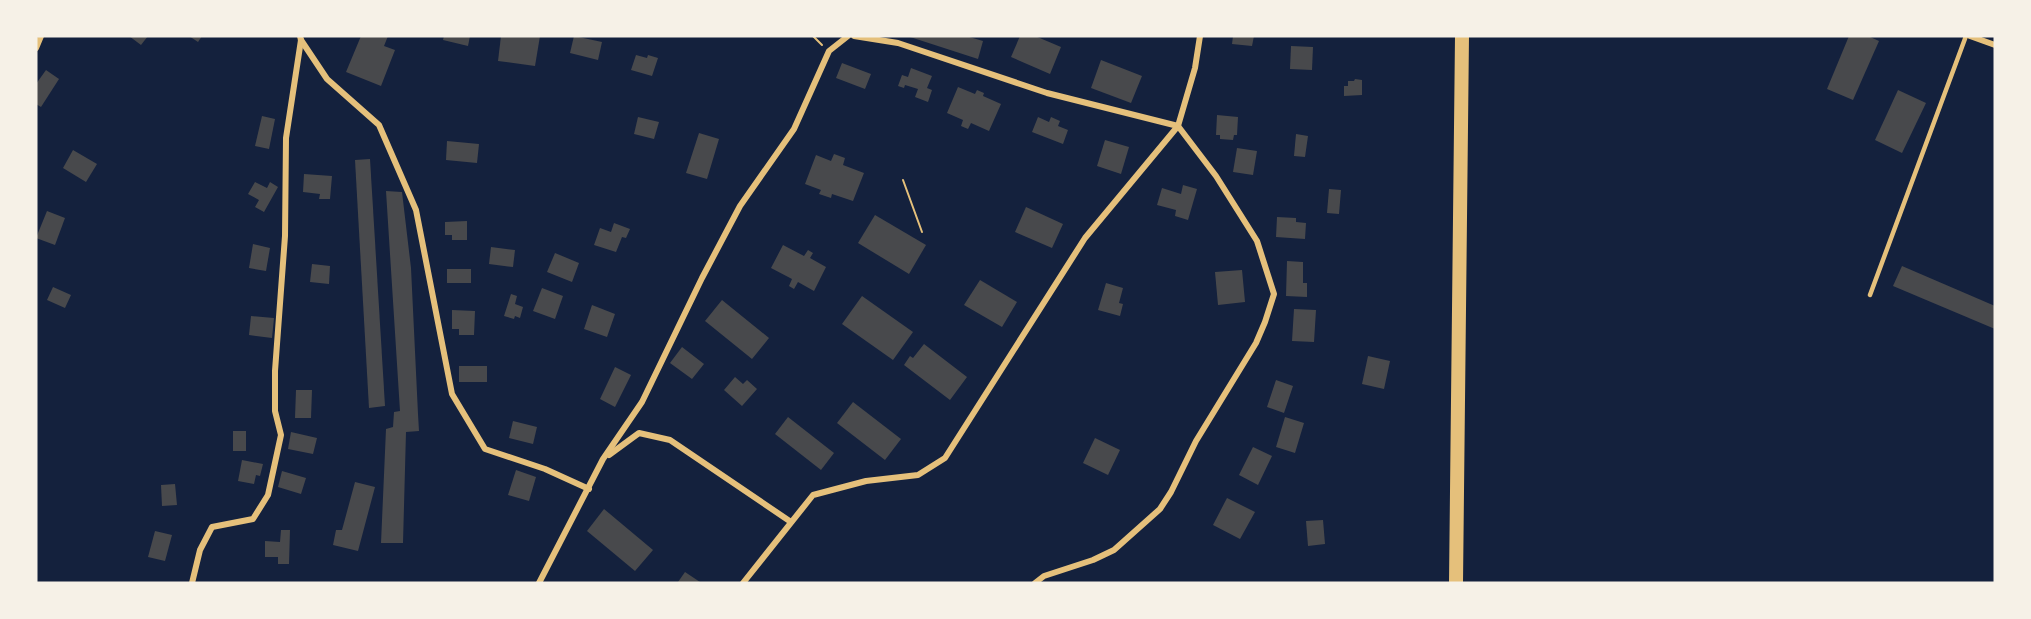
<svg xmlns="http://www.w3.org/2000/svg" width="2031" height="619" font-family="Barlow,sans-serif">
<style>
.building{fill:#48494c}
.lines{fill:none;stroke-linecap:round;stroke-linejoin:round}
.path{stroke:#e5c07b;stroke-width:2}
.service{stroke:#e5c07b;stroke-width:4.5}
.minor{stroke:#e5c07b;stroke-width:6}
.primary{stroke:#e5c07b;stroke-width:14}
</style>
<rect width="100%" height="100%" fill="#14213d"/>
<!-- building -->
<g class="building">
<polygon points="129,36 148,36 141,45"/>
<polygon points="189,36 202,36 198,42"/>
<polygon points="361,36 388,36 384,46 395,50 381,86 346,72"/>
<polygon points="444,36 470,36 468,46 443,40"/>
<polygon points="501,36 540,36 535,66 498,61"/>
<polygon points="574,36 602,42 598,60 570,53"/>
<polygon points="907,36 966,36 983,41 978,59"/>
<polygon points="1020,36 1035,36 1061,47 1050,74 1011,57"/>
<polygon points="1233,36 1254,36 1252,46 1232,44"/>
<polygon points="1849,36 1868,36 1879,41 1853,100 1827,89"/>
<polygon points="1291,46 1313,47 1312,70 1290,69"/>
<polygon points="636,55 647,58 648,55 658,58 652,76 631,70"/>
<polygon points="1101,60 1142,76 1131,103 1091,88"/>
<polygon points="842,63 871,74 865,89 836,78"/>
<polygon points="911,68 932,76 927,88 932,90 928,102 915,97 918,89 905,85 904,88 898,86 902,75 908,77"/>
<polygon points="46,70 59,79 41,107 36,104 36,84"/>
<polygon points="1355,79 1362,80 1362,95 1344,96 1344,86 1348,86 1348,81 1354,81"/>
<polygon points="958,87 975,94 977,90 984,93 983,96 1001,104 989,131 971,123 968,129 961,126 963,120 947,113"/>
<polygon points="1898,90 1926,103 1902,153 1875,140"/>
<polygon points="1217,115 1238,117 1237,135 1234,135 1233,140 1220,139 1220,135 1216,135"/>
<polygon points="262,116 275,119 269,149 255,146"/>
<polygon points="638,117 659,122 654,139 634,134"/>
<polygon points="1038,117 1049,122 1051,117 1060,121 1058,126 1068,130 1063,144 1032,132"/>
<polygon points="699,133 719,139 707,179 686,173"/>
<polygon points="1296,134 1308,136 1305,157 1294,156"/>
<polygon points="1105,140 1129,147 1121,174 1097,166"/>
<polygon points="447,141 479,144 477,163 446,160"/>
<polygon points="1237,148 1257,151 1253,175 1233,172"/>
<polygon points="73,150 97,164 86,182 63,168"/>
<polygon points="834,154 845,158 843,165 864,173 853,201 832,194 831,198 819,194 821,190 805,184 816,155 831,161"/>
<polygon points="370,159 385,406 369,408 355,160"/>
<polygon points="304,174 332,176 330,199 319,199 320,194 303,192"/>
<polygon points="255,182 267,188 270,182 278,187 264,212 255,207 259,200 248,194"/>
<polygon points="1183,185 1197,189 1188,220 1175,216 1176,210 1157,205 1162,188 1181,194"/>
<polygon points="1329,189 1341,190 1339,214 1327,213"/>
<polygon points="386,191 402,192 411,268 418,414 419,431 406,432 403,543 381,543 386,429 393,427 394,412 400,411"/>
<polygon points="1026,207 1063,224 1052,248 1015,232"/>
<polygon points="47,211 65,218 55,245 36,238"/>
<polygon points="875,215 926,245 909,274 858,243"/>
<polygon points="1277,217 1296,218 1296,222 1306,223 1305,239 1276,237"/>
<polygon points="467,221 467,240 452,240 452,235 445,235 445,222"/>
<polygon points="614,223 630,229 626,238 622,237 616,252 594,245 600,228 611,232"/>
<polygon points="253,244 270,248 266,271 249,268"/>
<polygon points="783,245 804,256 808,250 813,253 810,258 826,267 814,291 798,282 794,289 789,286 792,279 771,268"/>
<polygon points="491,247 515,250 513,267 489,264"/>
<polygon points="555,253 579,263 572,282 547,272"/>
<polygon points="1287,261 1303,262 1303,283 1307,283 1307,297 1286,296"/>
<polygon points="312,264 330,266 329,284 310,282"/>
<polygon points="1902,266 1995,306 1995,329 1893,286"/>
<rect x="447" y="269" width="24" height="14"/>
<polygon points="1242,270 1245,302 1218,305 1215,272"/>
<polygon points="980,280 1017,302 1002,327 964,305"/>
<polygon points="1106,283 1123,288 1119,303 1123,304 1120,316 1098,310"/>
<polygon points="53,287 71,295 65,308 47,300"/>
<polygon points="542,288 563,296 555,319 533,311"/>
<polygon points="511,294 517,296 515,304 523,307 520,318 515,316 514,319 504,316"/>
<polygon points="862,296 913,332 893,360 842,324"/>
<polygon points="722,300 769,338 752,359 705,321"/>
<polygon points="592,305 615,314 607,337 584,329"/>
<polygon points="1294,309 1316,310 1314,342 1292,341"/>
<polygon points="452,310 475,311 474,335 459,335 459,329 452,329"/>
<polygon points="251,316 274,318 272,338 249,335"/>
<polygon points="924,344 967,377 950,400 904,365 910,356 913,358"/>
<polygon points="682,347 704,364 692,379 670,363"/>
<polygon points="1368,356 1390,361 1384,389 1362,384"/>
<rect x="459" y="366" width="28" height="16"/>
<polygon points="615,367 631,375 615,407 600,399"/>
<polygon points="735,377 743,384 747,380 757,389 742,406 724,390"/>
<polygon points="1276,380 1293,386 1284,413 1267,407"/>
<polygon points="296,390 312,390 311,418 295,418"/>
<polygon points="853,402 901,439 885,460 837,423"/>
<polygon points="788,417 834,453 821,470 775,434"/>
<polygon points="1285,417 1304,423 1295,453 1276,447"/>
<polygon points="513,421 537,427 533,444 509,438"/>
<rect x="233" y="431" width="13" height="20"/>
<polygon points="291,432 317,438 313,454 288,449"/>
<polygon points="1095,438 1120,450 1108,475 1083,463"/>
<polygon points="1253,447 1272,456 1258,485 1239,475"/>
<polygon points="242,460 263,464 260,476 256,475 254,484 238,481"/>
<polygon points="516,470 536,477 529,501 508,495"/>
<polygon points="282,471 306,478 301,494 278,487"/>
<polygon points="355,482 375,487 358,551 333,545 336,530 342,530"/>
<polygon points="175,484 177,505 162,506 161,485"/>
<polygon points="1227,498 1255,512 1240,539 1213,525"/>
<polygon points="604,509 653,550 635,571 587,531"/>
<polygon points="1323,520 1325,544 1308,546 1306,521"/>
<polygon points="281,530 290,530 289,564 278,564 278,557 265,557 265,541 280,542"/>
<polygon points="155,531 172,535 165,561 148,557"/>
<polygon points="685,572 700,582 699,583 678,582"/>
</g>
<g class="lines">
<!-- path -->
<g class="path">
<polyline points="813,36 822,45"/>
<polyline points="903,180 922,232"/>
</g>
<!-- service -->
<polyline class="service" points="1870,295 1966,36"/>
<!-- minor -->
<g class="minor">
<polyline points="854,36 898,43 1047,93 1178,126 1216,176 1257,241 1274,294 1265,322 1256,343 1196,441 1171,492 1160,509 1114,550 1093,560 1044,576 1035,583"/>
<polyline points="1970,36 1995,45"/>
<polyline points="301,40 327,79 379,125 416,210 452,394 485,449 545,469 589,489"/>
<polyline points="36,48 41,36"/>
<polyline points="609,455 639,433 670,440 791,522"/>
<polyline points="192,583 200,550 212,527 253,519 268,495 281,435 275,411 275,371 285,236 286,138 301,40 300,36"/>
<polyline points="539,583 603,459 642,402 702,278 740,206 794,129 829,51 848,36"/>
<polyline points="743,583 813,495 866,481 918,475 945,458 1085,238 1178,126 1195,68 1200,36"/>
</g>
<!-- primary -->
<polyline class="primary" points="1456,583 1462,36"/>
</g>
<!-- border -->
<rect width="2031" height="619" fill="none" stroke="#f6f1e7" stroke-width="75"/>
</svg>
